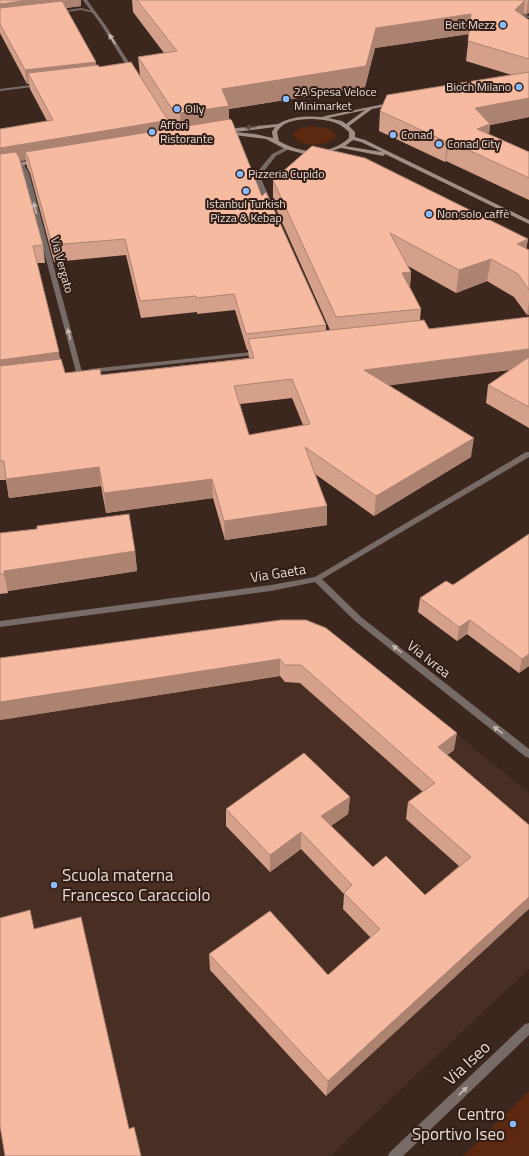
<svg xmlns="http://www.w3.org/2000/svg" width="529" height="1156" font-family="'Titillium Web',sans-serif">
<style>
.built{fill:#492e24}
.green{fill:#5c2810}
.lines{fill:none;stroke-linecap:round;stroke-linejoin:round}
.minor{fill:#766b66;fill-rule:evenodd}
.tertiary{fill:#766b66;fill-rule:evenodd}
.secondary{fill:#a08e87;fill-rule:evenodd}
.wall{fill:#d4a08a;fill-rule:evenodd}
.shaded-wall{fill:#ac8271}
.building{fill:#f6baa1;stroke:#ac8271;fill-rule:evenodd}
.oneway{fill:#c5b8b2}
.oneway2{fill:#5d4a43}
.poi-dot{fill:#8bbafc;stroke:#311d15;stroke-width:1.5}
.labels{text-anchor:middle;stroke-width:4;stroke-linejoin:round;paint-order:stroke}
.far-poi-label{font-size:12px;fill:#e7d9d3;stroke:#311d15;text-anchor:start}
.far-street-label{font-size:12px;fill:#e7d9d3;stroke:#311d15}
.street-label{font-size:14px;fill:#e7d9d3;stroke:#311d15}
.near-poi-label{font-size:17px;fill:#e7d9d3;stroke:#311d15;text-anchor:start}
.near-street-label{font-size:17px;fill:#e7d9d3;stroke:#311d15}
</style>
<rect width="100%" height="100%" fill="#3b271e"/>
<!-- built -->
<polygon class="built" points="276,620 281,637 326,645 338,637 529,793 529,969 330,1156 0,1156 0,662"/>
<!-- green -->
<g class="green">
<path d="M313,126l16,3 6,5v3c-8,10 -36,11 -42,-2l1,-3 7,-4z"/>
<polygon points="529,1091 529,1156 463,1156"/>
</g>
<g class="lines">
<!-- minor -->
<g class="minor">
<polygon points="81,8 96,12 94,13 81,10 58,13 56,12"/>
<polygon points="522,14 529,16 529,18 520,16 520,14"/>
<polygon points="39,84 41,84 41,86 0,91 0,89"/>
<polygon points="286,147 291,148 276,156 260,176 272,204 267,205 254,176 272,154"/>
<polygon points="19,163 23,163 29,173 82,372 81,373 77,373 76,372 23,173 18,164"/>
<polygon points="260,351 263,353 262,354 90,373 87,371 90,369"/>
<polygon points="526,452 529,452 529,457 322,579 361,617 529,749 529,758 526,757 355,621 315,582 271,591 0,627 0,621 271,585 315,577"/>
<polygon points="529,1023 529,1035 403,1156 388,1156 390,1152 525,1024"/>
</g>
<!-- tertiary -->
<polygon class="tertiary" points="83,0 87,0 106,26 135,72 135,73 131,73 102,26"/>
<!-- secondary -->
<g class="secondary">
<path d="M394,102l2,1v1l-24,5 -23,17 6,6v5l10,3 164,80v4l-144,-70 -2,2 -42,-8 -19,6h-18l-19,-5 -19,-10 -32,-4 -3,-2 2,-1 -7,1 -3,-2 3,-2 52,-5c14,-8 29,-8 45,-7l2,-1zM365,110l-19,14 -4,-3 -14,-3zM310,119c16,1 27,1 39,13v6c-20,18 -48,16 -70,3l-2,-9c7,-12 20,-12 33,-13zM275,127l-3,5 1,6 -18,-4 -20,-2zM353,140l8,2 21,10 -37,-6z"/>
<polygon points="37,159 39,160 39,162 0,170 0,166"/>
</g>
</g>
<!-- wall -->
<g class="wall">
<path d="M0,0h81v6l-15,2 30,54v3l3,2 41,9 -2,-19 26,-4 -31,-41 -1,-12h397l-3,15 -3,-2v3l6,4v97l-39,8 -1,9 40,18v48l-83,-39 -1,1 -66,-31 1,-20 132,-36 -46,-14 3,-27 -94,14 -10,39 -136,22v10l33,77 64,129v5h4l-57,-128v-22l255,59 -2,10 3,1v65h-2l-13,-18 -27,-16 -31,12 -48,-27 3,6 -1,15 11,22 -1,11 9,9 100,-12v111l-43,-25 2,-18 22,-15 -121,15 82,72 -97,59 -59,-42 12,51 -102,15 -12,-42 -107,15 -5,-27 -92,12 -3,-18h-6v-351l47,-8 -17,-32 -1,-5h-2l-27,-51zM26,160l1,7 3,6 24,89 72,-7 15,63 56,-6v2l38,-4 12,40h1l1,8 -148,17 -36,-2 -5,-14 -23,-96h8l-2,-18 -23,-84zM292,398l11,27 -54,10 -9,-31z"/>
<polygon points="0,533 135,551 137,571 8,591 8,593 0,594"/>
<polygon points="529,534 529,666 519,673 467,634 457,641 418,612 420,598 453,585"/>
<polygon points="281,620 454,750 447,755 529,825 326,1096 210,970 209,954 328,975 371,938 343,909 344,894 301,849 270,872 226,826 226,809 350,797 348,814 331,826 373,867 425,895 459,866 406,819 408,802 423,792 300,683 285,682 280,676 0,720"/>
</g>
<!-- shaded-wall -->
<g class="shaded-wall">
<polygon points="28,0 81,0 81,6 0,17 0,4"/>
<polygon points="525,0 523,19 515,10"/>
<polygon points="528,0 529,0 529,13 526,15"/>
<polygon points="471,14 469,34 375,48 365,87 229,109 229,127 181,134 180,113 222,89 376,28"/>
<polygon points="96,62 97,76 28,73 29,84 27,84 25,70"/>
<polygon points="529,98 529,117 490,125 488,144 475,149 475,108"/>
<polygon points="170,120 171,136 28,157 25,152 26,160 0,165 0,148"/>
<polygon points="449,141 446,161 445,162 447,142"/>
<polygon points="528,239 524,261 517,244"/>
<polygon points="491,259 487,281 456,293 459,270"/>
<polygon points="411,272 409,294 402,273"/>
<polygon points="529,301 529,315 527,315"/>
<polygon points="529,349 529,367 363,389 364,370"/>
<polygon points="59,352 61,370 0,378 0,360"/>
<polygon points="474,438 471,457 374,516 376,496"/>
<polygon points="99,467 101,486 9,498 6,479"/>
<polygon points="212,479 213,498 106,513 104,493"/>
<polygon points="327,506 327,525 225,540 224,521"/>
<polygon points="135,551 137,571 8,591 8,593 4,574 4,571"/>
<polygon points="470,620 467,634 457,641 459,627"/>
<polygon points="529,654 529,666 519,673 522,659"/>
<polygon points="280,659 280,676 0,720 0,702"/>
<polygon points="457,733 454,750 435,764 438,747"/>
<polygon points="350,797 348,814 320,833 321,816"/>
<polygon points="301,832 301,849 270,872 270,855"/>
<polygon points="529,897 529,909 326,1096 328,1081"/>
</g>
<!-- building -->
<g class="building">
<polygon points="0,0 28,0 0,4"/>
<polygon points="137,0 525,0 515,10 529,20 529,59 468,41 471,14 376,28 366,66 222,89 229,106 180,113 172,109 138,57 177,51"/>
<polygon points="62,1 96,62 25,70 0,24 0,8"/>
<polygon points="131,62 166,117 170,120 0,148 0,129 53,120 28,73 98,65 99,67"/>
<polygon points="529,72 529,98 475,108 490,124 477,129 529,152 529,178 449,141 447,142 380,111 387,95"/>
<polygon points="230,119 232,121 262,196 266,192 326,325 246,334 234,294 197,298 196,296 140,301 125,239 52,245 28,157 25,152"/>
<polygon points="312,146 365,158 528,239 517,244 529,250 529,290 518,274 491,259 459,270 390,233 411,272 402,273 421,309 336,317 273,180"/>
<polygon points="16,152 19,157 43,245 33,246 59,352 0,360 0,154"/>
<path d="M529,317v32l-165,21 110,68 -98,58 -71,-49 22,59 -103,15 -12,-42 -108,14 -5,-26 -93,12 -2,-18h-4v-95l61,-7 4,14 35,-4 1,6 153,-17 -6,-19 176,-19 5,9zM292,379l18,45 -61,11 -15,-49z"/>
<polygon points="529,357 529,407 488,385"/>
<polygon points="129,514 135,551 4,571 4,574 0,574 0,533 37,529 37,526"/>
<polygon points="529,534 529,654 522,659 470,620 459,627 420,598 446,581 453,585"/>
<polygon points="281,620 306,620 326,628 457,733 438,747 529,825 529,897 328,1081 209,954 270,911 328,975 380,929 344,893 352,885 301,832 270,855 226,809 304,753 350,797 321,816 373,867 386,856 425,895 471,857 408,802 435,783 301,665 285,665 280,659 0,702 0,658"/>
<polygon points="30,910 34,929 81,917 129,1129 134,1127 141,1156 5,1156 0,1126 0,918"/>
</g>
<!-- one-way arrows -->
<defs><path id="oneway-solid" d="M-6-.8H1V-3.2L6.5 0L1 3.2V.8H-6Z"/></defs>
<g class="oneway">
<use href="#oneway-solid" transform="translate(112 39) rotate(-122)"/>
<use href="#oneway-solid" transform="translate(35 208) rotate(-105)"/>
<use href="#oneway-solid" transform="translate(69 334) rotate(-105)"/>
<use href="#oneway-solid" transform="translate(397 649) rotate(-142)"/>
<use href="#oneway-solid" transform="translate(498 730) rotate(-142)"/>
<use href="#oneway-solid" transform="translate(463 1091) rotate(-43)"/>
</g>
<use class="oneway2" href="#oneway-solid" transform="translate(251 127) rotate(173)"/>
<!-- markers -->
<g class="poi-dot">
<circle cx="503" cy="25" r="4"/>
<circle cx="519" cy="87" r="4"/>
<circle cx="286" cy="99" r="4"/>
<circle cx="177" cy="109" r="4"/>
<circle cx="152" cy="132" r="4"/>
<circle cx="393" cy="135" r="4"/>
<circle cx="439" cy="144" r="4"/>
<circle cx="240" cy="174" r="4"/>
<circle cx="246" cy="191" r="4"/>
<circle cx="429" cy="214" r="4"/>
<circle cx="54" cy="885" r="4"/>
<circle cx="513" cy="1124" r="4"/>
</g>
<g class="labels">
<!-- far-poi labels -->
<g class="far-poi-label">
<text x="495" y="29" text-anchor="end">Beit Mezz</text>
<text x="511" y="91" text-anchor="end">Bioch Milano</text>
<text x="294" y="96">2A Spesa Veloce<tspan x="294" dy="14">Minimarket</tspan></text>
<text x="185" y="113">Olly</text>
<text x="160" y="129">Affori<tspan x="160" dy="14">Ristorante</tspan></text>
<text x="401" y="139">Conad</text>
<text x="447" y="148">Conad City</text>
<text x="248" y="178">Pizzeria Cupido</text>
<text x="246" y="208" text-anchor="middle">Istanbul Turkish<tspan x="246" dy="14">Pizza &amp; Kebap</tspan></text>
<text x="437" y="218">Non solo caffè</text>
</g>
<!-- far-street labels -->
<g class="far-street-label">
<text transform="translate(62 265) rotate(75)" y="4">Via Vergato</text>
</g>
<!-- street labels -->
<g class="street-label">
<text transform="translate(278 573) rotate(-9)" y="5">Via Gaeta</text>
<text transform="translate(429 659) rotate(38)" y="5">Via Ivrea</text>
</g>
<!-- near-poi labels -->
<g class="near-poi-label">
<text x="62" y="881">Scuola materna<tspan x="62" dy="20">Francesco Caracciolo</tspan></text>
<text x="505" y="1120" text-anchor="end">Centro<tspan x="505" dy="20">Sportivo Iseo</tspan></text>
</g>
<!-- near-street labels -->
<g class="near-street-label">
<text transform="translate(467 1063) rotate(-43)" y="6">Via Iseo</text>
</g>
</g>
</svg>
